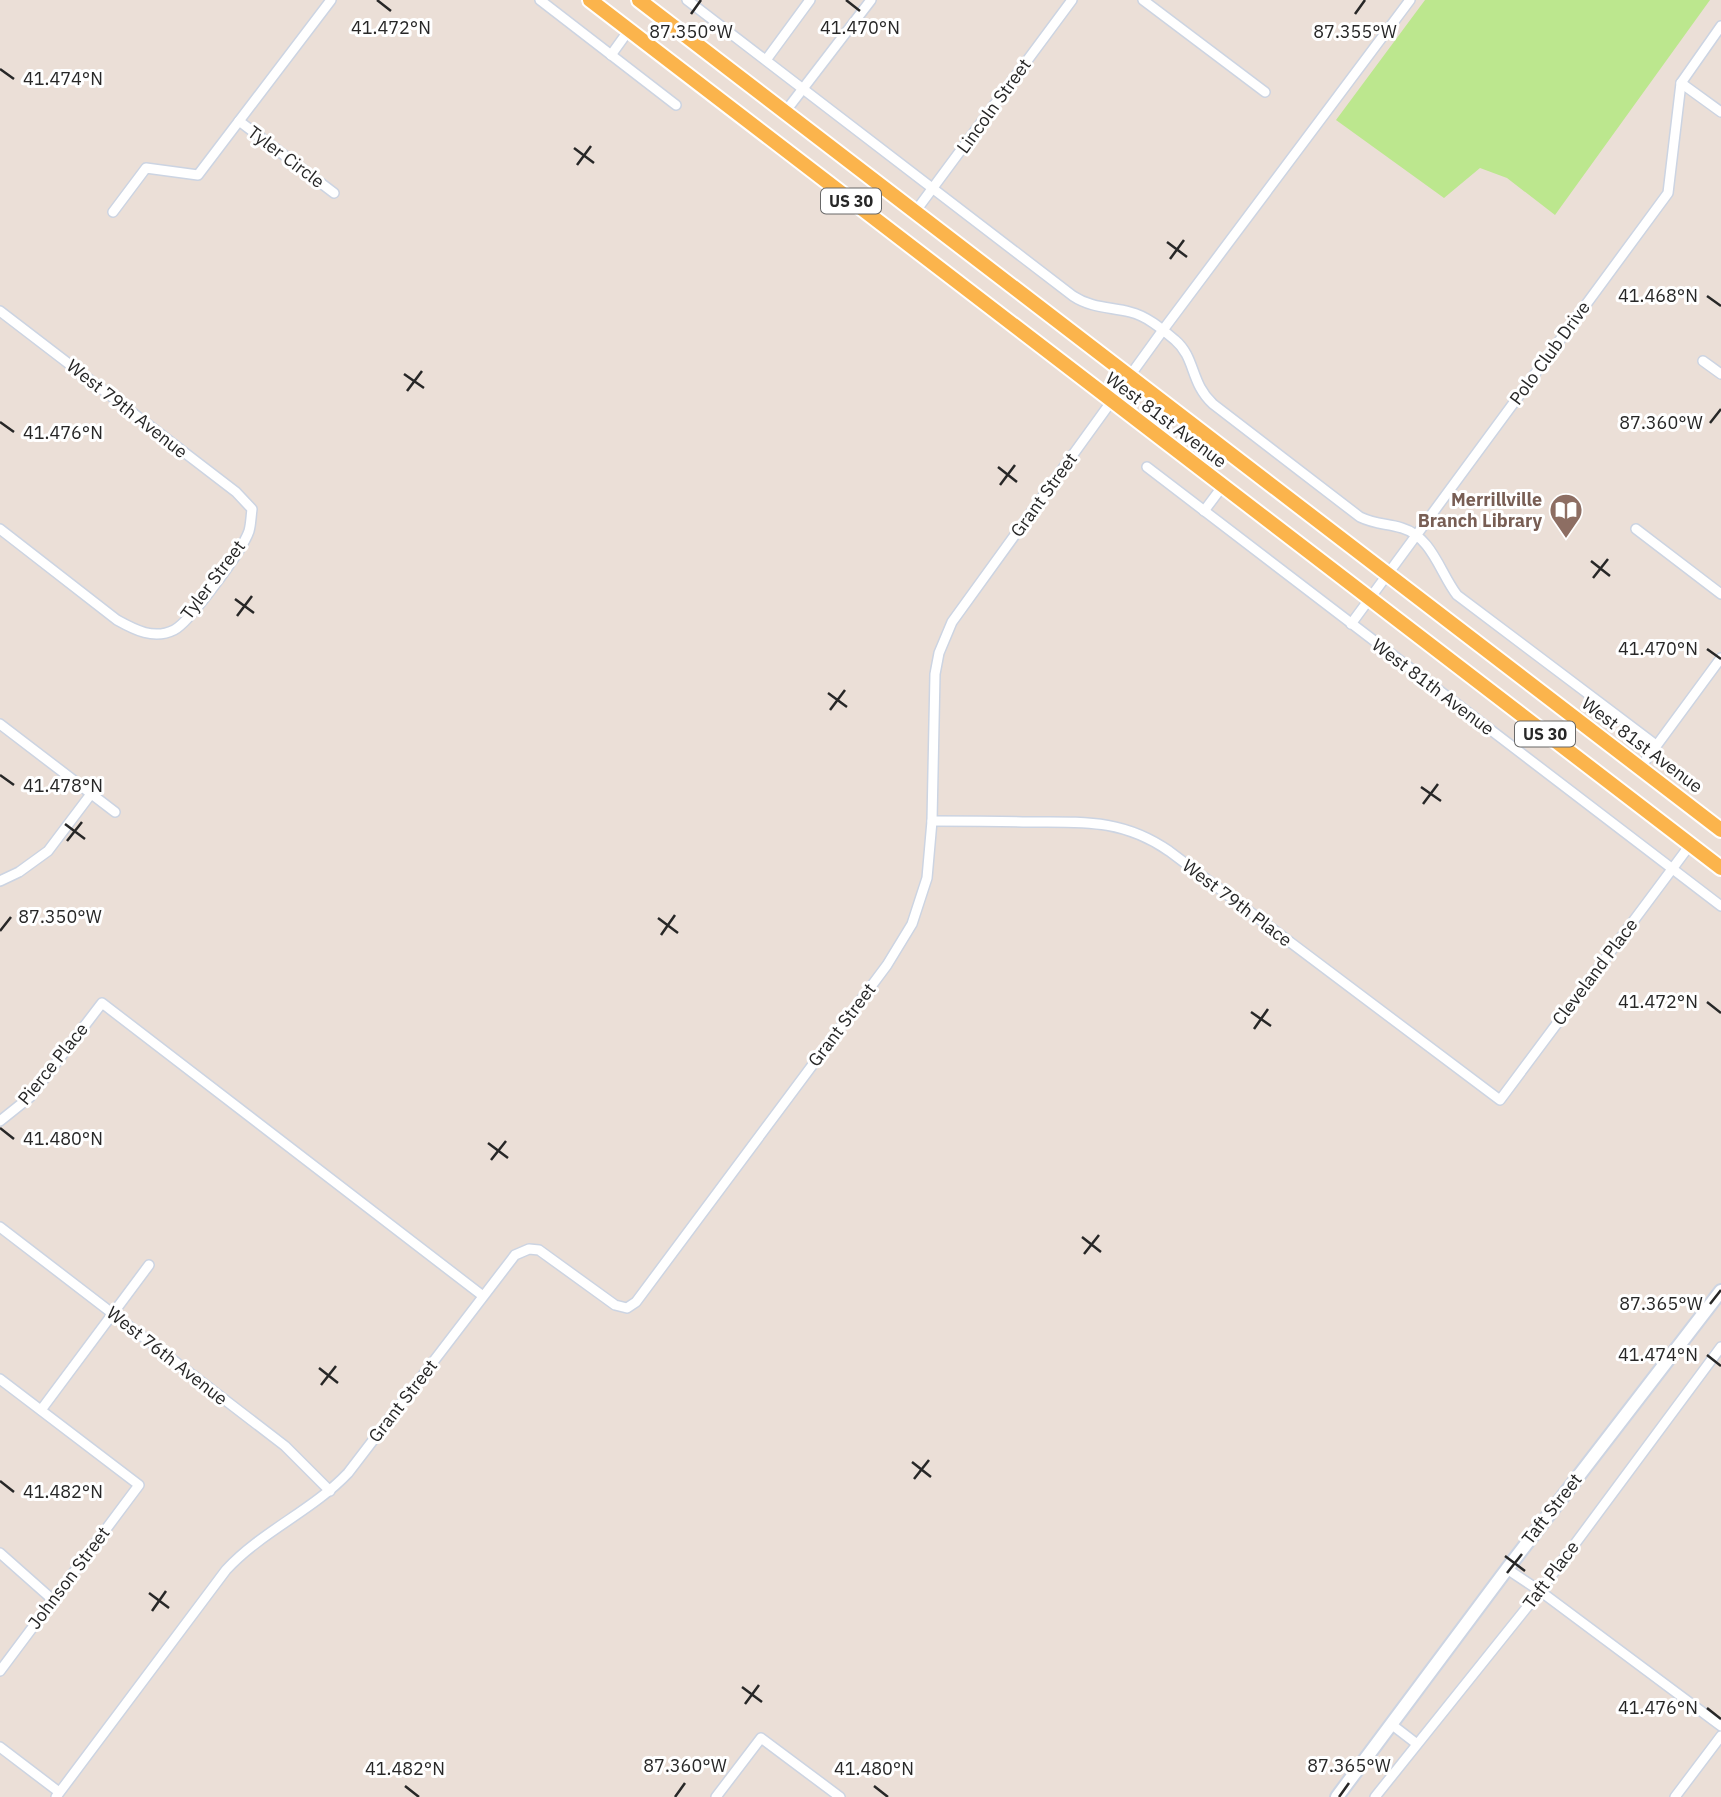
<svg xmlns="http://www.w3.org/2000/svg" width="1721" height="1797" font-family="'IBM Plex Sans',sans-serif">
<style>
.green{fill:#bce78e}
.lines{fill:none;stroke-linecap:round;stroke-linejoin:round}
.minor-casing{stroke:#ccd4e2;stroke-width:12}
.secondary-casing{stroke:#ccd4e2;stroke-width:16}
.primary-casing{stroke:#fff;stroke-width:18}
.minor{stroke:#fff;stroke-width:9}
.secondary{stroke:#fff;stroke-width:12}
.primary{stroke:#fbb44c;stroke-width:14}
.ticks{fill:none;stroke:#272727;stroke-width:2.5}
.labels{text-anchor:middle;stroke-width:6;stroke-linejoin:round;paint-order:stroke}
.shield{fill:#fff;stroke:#686868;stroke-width:2}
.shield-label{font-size:16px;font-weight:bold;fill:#272727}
.street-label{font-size:18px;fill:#272727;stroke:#fff}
.education-label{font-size:18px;font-weight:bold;fill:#785e54;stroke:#fff;text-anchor:end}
.ticks-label{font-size:18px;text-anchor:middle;fill:#272727;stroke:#fff;stroke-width:6;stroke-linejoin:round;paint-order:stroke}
</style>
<rect width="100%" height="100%" fill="#ebdfd7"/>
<!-- green -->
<polygon class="green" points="1425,0 1710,0 1555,215 1507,178 1480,168 1444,198 1336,120"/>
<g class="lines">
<defs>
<g id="minor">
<polyline points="540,0 676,105"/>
<path d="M687,0l386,296c18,12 37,11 57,16 17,4 32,17 45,28 21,18 15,43 38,64l147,113c17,8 26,6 42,11 30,9 38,45 55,67l199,150"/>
<polyline points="1143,0 1265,92"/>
<polyline points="611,55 629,30"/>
<polyline points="766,60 810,0"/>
<polyline points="1681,83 1721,112"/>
<polyline points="785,112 871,0"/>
<polyline points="239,121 334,193"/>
<polyline points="113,212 146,168 198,175 331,0"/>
<polyline points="915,212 1072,0"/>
<path d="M0,311l236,181 16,17c-1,7 -1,15 -3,22 -6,18 -59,91 -75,99 -20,10 -39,0 -57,-10l-117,-91"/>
<polyline points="1703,361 1721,374"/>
<polyline points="1147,467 1721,906"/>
<polyline points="1204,511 1222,487"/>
<polyline points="1636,529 1721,594"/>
<polyline points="1351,624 1668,193 1681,83 1721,26"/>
<polyline points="0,724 115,812"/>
<polyline points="1640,768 1721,658"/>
<path d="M932,821c33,0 65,0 97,1 54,0 94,-3 140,29l331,249 190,-255"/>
<polyline points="0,881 19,872 48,851 91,794"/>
<polyline points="0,1121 30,1097 102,1003 483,1296"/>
<polyline points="0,1227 285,1446 330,1491"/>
<polyline points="0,1379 139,1485 0,1671"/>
<polyline points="41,1410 149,1265"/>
<polyline points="0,1553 53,1600"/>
<polyline points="1507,1569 1540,1591 1721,1726"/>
<polyline points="1391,1724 1417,1744"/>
<polyline points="0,1747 59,1792"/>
<path d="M56,1797l170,-227c36,-39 86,-59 122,-97l167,-218 14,-6 10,1 76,55 12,3 9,-6 251,-337 25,-41 15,-46 5,-57 3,-147 4,-21 13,-31 211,-292 247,-330"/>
<polyline points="716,1797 761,1738 840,1797"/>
<polyline points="1375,1797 1540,1591 1721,1347"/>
<polyline points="1675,1797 1721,1736"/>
</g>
<polyline id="secondary" points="1337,1797 1507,1569 1721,1291"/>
<g id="primary">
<polyline points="590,0 1721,868"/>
<polyline points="639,0 1721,830"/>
</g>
</defs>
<!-- minor casing -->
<use href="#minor" class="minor-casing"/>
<!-- secondary casing -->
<use href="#secondary" class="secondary-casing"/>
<!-- primary casing -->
<use href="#primary" class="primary-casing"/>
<!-- minor -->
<use href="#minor" class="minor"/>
<!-- secondary -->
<use href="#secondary" class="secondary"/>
<!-- primary -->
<use href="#primary" class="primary"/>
</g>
<!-- ticks -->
<path class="ticks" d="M377,0l14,11M846,0l14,11M691,14l10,-14M1355,14l10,-14M0,69l14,10M574,148l20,15M577,165l14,-19M1167,242l20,15M1170,259l14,-19M1707,296l14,10M404,374l20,14M407,391l15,-20M0,422l14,10M1710,423l11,-14M998,467l19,15M1000,485l15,-20M1591,561l19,15M1593,578l15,-19M235,599l19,14M237,616l15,-20M1707,649l14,10M828,693l19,14M830,710l15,-20M0,775l14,10M1421,787l20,14M1423,804l15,-20M65,824l20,15M67,841l15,-19M658,918l20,15M0,931l11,-14M661,935l14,-20M1707,1002l14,11M1251,1012l20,14M1254,1029l14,-20M0,1128l14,11M488,1143l20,15M491,1160l15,-19M1082,1237l19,15M1084,1254l15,-19M1710,1304l11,-14M1707,1355l14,11M319,1368l19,15M321,1385l15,-19M912,1462l19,15M914,1479l15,-19M0,1481l14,11M1505,1556l20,15M1507,1573l15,-19M149,1593l20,15M152,1611l14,-20M742,1687l20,15M745,1704l14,-19M1707,1708l14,11M405,1786l14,11M874,1786l14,11M675,1797l10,-14M1339,1797l10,-14"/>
<!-- icons -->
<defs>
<symbol id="library-pin" viewBox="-11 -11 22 30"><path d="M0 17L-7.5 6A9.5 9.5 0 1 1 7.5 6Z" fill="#8d6e63" stroke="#fff"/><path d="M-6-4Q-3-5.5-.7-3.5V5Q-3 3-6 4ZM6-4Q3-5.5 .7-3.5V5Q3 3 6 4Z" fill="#fff"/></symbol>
</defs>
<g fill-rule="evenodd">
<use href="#library-pin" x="1547" y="491" width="38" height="52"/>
</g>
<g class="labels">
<!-- shield labels -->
<g class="shield">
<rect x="821" y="188.5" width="60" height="25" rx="5"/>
<rect x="1515" y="721.5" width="60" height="25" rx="5"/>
</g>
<g class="shield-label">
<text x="851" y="207">US 30</text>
<text x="1545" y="740">US 30</text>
</g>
<!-- street labels -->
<g class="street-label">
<text transform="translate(994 106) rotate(-54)" y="6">Lincoln Street</text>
<text transform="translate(286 157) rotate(37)" y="6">Tyler Circle</text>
<text transform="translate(1550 353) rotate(-54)" y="6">Polo Club Drive</text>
<text transform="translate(127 409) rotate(38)" y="6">West 79th Avenue</text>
<text transform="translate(1166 420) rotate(37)" y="6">West 81st Avenue</text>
<text transform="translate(1044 495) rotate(-54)" y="6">Grant Street</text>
<text transform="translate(213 580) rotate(-53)" y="6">Tyler Street</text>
<text transform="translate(1433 687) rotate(37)" y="6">West 81th Avenue</text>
<text transform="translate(1642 745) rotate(37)" y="6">West 81st Avenue</text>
<text transform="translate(1237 903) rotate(37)" y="6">West 79th Place</text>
<text transform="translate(1595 972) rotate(-53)" y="6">Cleveland Place</text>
<text transform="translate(842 1025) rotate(-53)" y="6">Grant Street</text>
<text transform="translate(53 1064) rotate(-51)" y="6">Pierce Place</text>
<text transform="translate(167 1356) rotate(38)" y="6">West 76th Avenue</text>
<text transform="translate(403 1401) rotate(-52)" y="6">Grant Street</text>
<text transform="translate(1552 1509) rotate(-52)" y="6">Taft Street</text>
<text transform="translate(1551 1575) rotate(-53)" y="6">Taft Place</text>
<text transform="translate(69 1578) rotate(-53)" y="6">Johnson Street</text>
</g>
<!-- education labels -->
<g class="education-label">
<text x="1542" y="506">Merrillville<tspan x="1542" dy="21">Branch Library</tspan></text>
</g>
</g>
<g class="ticks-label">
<text x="391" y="34">41.472°N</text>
<text x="860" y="34">41.470°N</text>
<text x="691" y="38">87.350°W</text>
<text x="1355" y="38">87.355°W</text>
<text x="63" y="85">41.474°N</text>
<text x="1658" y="302">41.468°N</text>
<text x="1661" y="429">87.360°W</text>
<text x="63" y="439">41.476°N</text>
<text x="1658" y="655">41.470°N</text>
<text x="63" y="792">41.478°N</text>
<text x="60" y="923">87.350°W</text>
<text x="1658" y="1008">41.472°N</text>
<text x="63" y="1145">41.480°N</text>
<text x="1661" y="1310">87.365°W</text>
<text x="1658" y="1361">41.474°N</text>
<text x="63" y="1498">41.482°N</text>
<text x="1658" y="1714">41.476°N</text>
<text x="685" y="1772">87.360°W</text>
<text x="1349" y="1772">87.365°W</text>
<text x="405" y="1775">41.482°N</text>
<text x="874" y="1775">41.480°N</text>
</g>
</svg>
